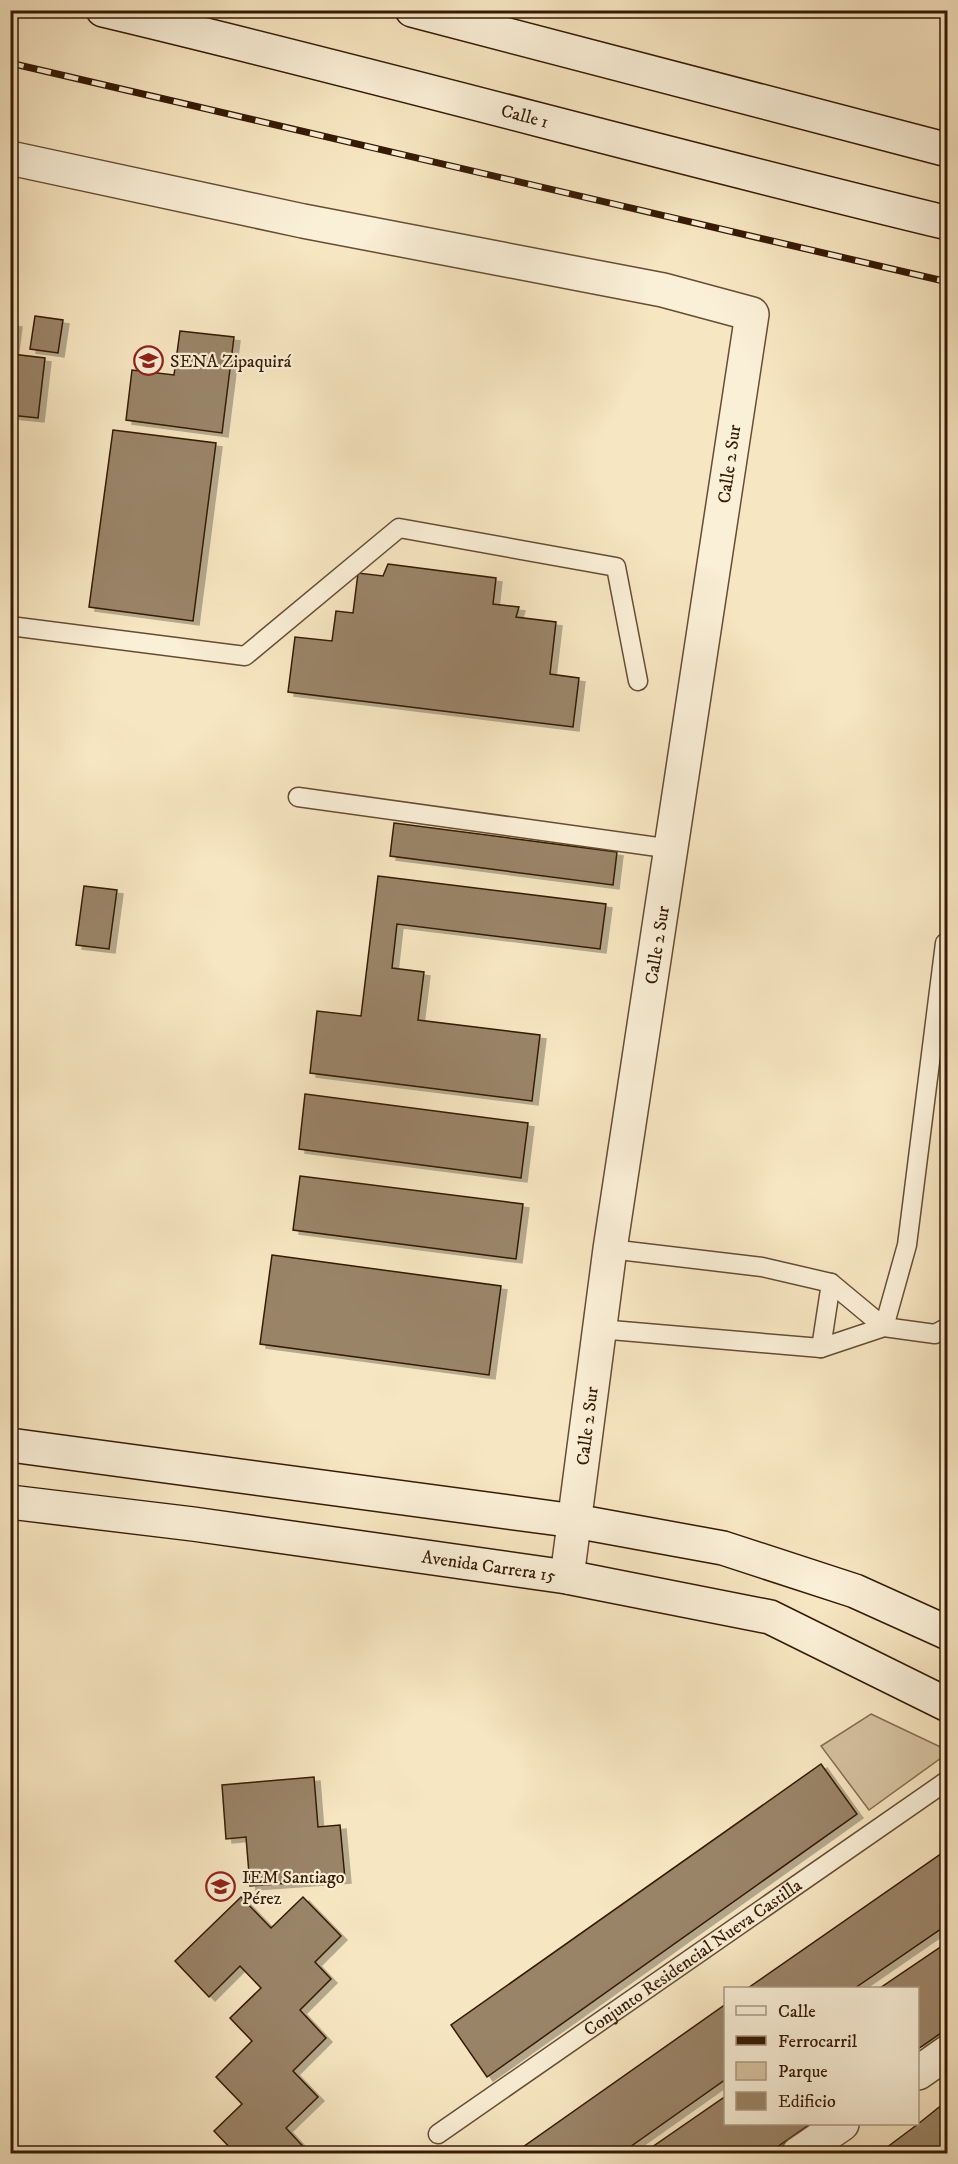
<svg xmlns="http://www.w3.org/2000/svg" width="958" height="2164" font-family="'IM FELL DW Pica',serif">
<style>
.green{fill:#d6c3a2;stroke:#866e53;stroke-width:1.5}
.building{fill:#9a8467;stroke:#351a04;stroke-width:1.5;filter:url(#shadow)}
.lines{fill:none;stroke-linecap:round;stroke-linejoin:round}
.lane-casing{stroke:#664d34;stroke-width:21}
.street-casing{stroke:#664d34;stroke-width:36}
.secondary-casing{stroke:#351a04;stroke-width:36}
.lane{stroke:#faefd7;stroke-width:18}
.street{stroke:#faefd7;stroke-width:33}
.secondary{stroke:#faefd7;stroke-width:33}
.rail-casing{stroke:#351a04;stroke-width:7}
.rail{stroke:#faefd7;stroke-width:4.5;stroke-dasharray:14;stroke-linecap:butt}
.labels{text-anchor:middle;stroke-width:4.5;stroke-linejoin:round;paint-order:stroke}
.street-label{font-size:18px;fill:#351a04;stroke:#faefd7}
.poi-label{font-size:18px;fill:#351a04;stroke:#faefd7;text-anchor:start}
</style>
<defs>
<filter id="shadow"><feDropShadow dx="6" dy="4" stdDeviation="0" flood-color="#0004"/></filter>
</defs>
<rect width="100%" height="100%" fill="#f7e6c2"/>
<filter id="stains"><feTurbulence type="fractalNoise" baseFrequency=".00333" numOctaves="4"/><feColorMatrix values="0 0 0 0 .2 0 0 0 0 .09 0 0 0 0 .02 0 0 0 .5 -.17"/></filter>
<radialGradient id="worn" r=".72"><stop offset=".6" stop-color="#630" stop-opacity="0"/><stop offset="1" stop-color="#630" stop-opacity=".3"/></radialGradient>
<!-- green -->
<polygon class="green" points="871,1714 947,1750 948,1753 869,1810 821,1746"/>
<!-- building -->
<g class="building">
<polygon points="35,316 63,320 58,353 30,349"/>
<polygon points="10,322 16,323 12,354 45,358 38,418 10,415"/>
<polygon points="180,331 234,337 222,433 126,420 132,370 174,375"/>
<polygon points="113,430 216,443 193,621 89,607"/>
<polygon points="388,564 496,578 493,604 519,607 516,617 556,622 550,674 579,678 573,727 288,692 295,637 332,641 336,611 353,613 358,573 383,576"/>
<polygon points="394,823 617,852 613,885 390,856"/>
<polygon points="378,876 606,904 600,949 397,924 392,968 424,972 418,1020 540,1035 532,1101 310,1073 317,1011 361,1016"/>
<polygon points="84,886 117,890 109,949 76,945"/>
<polygon points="305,1094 528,1123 521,1178 299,1149"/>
<polygon points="300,1176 523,1204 516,1259 293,1230"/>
<polygon points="272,1255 501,1286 489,1375 260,1344"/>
<polygon points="821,1764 857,1814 487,2077 451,2025"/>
<polygon points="314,1777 318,1827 340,1825 345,1879 250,1886 246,1837 226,1839 222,1785"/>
<polygon points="948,1849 948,1924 855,1988 748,1988"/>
<polygon points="241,1897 271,1928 303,1897 341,1936 315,1962 331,1979 300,2010 326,2038 293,2071 318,2097 286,2128 310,2154 236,2154 214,2131 242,2104 216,2077 252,2041 230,2018 261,1988 240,1966 209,1997 175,1961"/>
<polygon points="948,1942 948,2028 918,2049 918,1988 880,1988"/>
<polygon points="726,2004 726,2079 620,2154 513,2154"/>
<polygon points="726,2096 726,2124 810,2124 767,2154 642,2154"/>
<polygon points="948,2100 948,2154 878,2154 918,2124"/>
</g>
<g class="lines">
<defs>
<g id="lane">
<polyline points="10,626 245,656 399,528 616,567 638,681"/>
<polyline points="298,797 672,849"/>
<polyline points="610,1249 762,1267 831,1283 884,1327"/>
<polyline points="884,1327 907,1245 945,943 948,943"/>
<polyline points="599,1329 821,1348 884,1327 935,1334 948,1327"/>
<polyline points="821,1348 831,1283"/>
<path id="s1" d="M438,2134l510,-354"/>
</g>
<g id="street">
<polyline points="10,158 303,221 663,290 752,314 610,1249 567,1577"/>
<polyline points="918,2073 948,2052"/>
<polyline points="798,2154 842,2124"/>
</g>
<g id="secondary">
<path id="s2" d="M103,10c282,67 562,145 845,213"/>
<polyline points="412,10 948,150"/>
<polyline points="10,1445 575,1521 723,1548 855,1591 948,1633"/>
<path id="s3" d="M10,1502l183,22 374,53 203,40 178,88"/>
</g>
</defs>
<!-- lane casing -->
<use href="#lane" class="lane-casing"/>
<!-- street casing -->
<use href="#street" class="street-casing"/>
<!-- secondary casing -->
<use href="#secondary" class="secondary-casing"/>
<!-- lane -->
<use href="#lane" class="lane"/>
<!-- street -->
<use href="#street" class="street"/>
<!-- secondary -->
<use href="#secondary" class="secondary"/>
<defs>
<polyline id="rail" points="10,63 948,282"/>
</defs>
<!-- rail casing -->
<use href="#rail" class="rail-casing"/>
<!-- rail -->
<use href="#rail" class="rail"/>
</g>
<!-- icons -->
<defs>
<symbol id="university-ring" viewBox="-11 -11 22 22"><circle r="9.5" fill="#faefd7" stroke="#8f2418" stroke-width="1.5"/><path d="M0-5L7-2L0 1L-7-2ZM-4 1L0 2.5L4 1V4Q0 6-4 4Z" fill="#8f2418"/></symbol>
<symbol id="school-ring" viewBox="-11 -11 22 22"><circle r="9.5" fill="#faefd7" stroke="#8f2418" stroke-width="1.5"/><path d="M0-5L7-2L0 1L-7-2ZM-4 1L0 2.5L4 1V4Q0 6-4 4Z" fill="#8f2418"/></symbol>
</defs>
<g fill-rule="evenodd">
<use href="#university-ring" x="132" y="344" width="33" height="33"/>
<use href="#school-ring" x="204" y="1870" width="33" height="33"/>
</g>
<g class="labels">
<!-- street labels -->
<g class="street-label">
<text dy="6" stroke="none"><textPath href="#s2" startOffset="435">Calle 1</textPath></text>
<text transform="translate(729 464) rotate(-82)" y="6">Calle 2 Sur</text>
<text transform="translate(657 945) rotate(-81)" y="6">Calle 2 Sur</text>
<text transform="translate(587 1426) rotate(-83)" y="6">Calle 2 Sur</text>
<text dy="6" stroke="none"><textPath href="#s3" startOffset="483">Avenida Carrera 15</textPath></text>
<text dy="6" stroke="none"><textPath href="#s1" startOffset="310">Conjunto Residencial Nueva Castilla</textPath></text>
</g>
<!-- poi labels -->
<g class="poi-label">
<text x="170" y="367">SENA Zipaquirá</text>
<text x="242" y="1883">IEM Santiago<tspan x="242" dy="21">Pérez</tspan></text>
</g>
</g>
<!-- margin -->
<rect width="958" height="2164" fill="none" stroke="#f7e6c2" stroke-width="36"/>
<rect x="12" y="12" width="934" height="2140" fill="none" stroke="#351a04" stroke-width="3"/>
<rect x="18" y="18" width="922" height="2128" fill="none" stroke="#351a04" stroke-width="1.5"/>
<!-- legend -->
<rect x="724" y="1987" width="195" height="138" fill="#faefd7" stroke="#ab9a83" stroke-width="1.5"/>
<rect x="736" y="2006" width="30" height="9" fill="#faefd7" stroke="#ab9a83" stroke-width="1.5"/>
<text x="778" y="2017" font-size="18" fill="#351a04">Calle</text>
<rect x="736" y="2036" width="30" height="9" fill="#351a04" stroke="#ab9a83" stroke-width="1.5"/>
<text x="778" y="2047" font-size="18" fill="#351a04">Ferrocarril</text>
<rect x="736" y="2062" width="30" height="18" fill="#d6c3a2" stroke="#ab9a83" stroke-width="1.5"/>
<text x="778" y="2077" font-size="18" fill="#351a04">Parque</text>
<rect x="736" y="2092" width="30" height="18" fill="#9a8467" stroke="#ab9a83" stroke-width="1.5"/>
<text x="778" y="2107" font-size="18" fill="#351a04">Edificio</text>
<rect width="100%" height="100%" filter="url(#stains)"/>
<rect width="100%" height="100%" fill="url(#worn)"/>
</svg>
